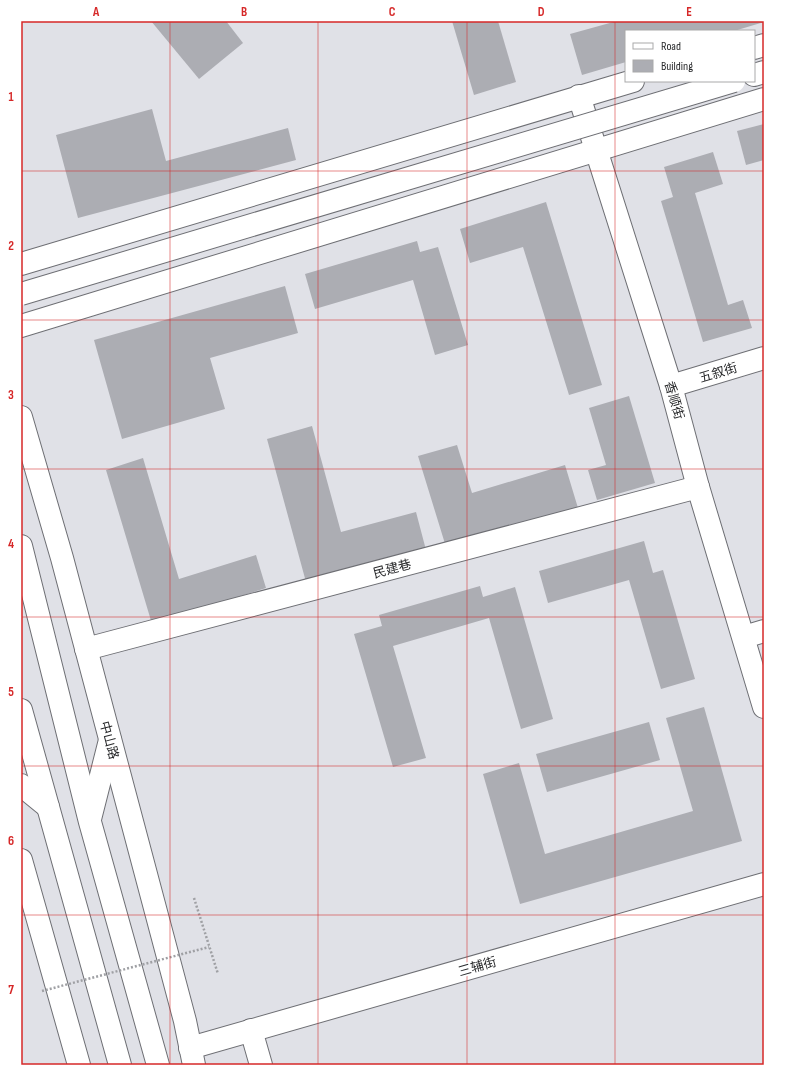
<svg xmlns="http://www.w3.org/2000/svg" width="785" height="1086" font-family="'Sofia Sans Condensed','Noto Sans SC',sans-serif">
<style>
.building{fill:#acadb3}
.lines{fill:none;stroke-linecap:round;stroke-linejoin:round}
.minor-casing{stroke:#6e6f74;stroke-width:24}
.major-casing{stroke:#6e6f74;stroke-width:24}
.path{stroke:#9fa0a4;stroke-width:2.5;stroke-dasharray:2 2;stroke-linecap:butt}
.minor{stroke:#fff;stroke-width:22}
.major{stroke:#fff;stroke-width:22}
.minor-bridge-casing{stroke:#6e6f74;stroke-width:24;stroke-linecap:butt}
.path-bridge{stroke:#9fa0a4;stroke-width:2.5;stroke-dasharray:2 2;stroke-linecap:butt}
.minor-bridge{stroke:#fff;stroke-width:22}
.grid{fill:none;stroke:#d62828;stroke-width:1;stroke-opacity:0.55}
.labels{text-anchor:middle;stroke-width:3.5;stroke-linejoin:round;paint-order:stroke}
.street-label{font-size:13px;fill:#28292b;stroke:#fff}
.neatline{fill:none;stroke:#d62828;stroke-width:1.5}
.grid-label{font-size:13px;text-anchor:middle;font-weight:bold;fill:#d62828}
</style>
<rect width="100%" height="100%" fill="#e0e1e7"/>
<!-- building -->
<g class="building">
<polygon points="151,21 226,21 243,43 199,79"/>
<polygon points="452,21 498,21 516,82 474,95"/>
<polygon points="617,21 764,21 764,22 734,31 626,31 626,62 582,75 570,34"/>
<polygon points="152,109 166,161 288,128 296,160 78,218 56,135"/>
<polygon points="764,124 764,160 746,165 737,131"/>
<polygon points="713,152 723,184 695,193 728,305 743,300 752,328 703,342 661,201 673,197 664,167"/>
<polygon points="546,202 602,385 569,395 523,247 470,263 460,229"/>
<polygon points="417,241 420,252 438,247 468,345 435,355 413,280 315,309 305,274"/>
<polygon points="285,286 298,333 210,358 225,409 122,439 94,340"/>
<polygon points="629,396 655,483 597,500 588,470 606,465 589,408"/>
<polygon points="312,426 341,532 416,512 426,550 306,582 267,439"/>
<polygon points="457,445 472,493 565,465 578,508 446,547 418,456"/>
<polygon points="143,458 179,579 256,555 266,588 152,624 106,470"/>
<polygon points="644,541 653,573 663,570 695,679 661,689 629,580 548,603 539,571"/>
<polygon points="480,586 483,597 515,587 553,719 521,729 489,618 393,646 426,758 393,767 354,634 382,626 379,615"/>
<polygon points="704,707 742,841 520,904 483,774 519,763 545,854 693,811 666,718"/>
<polygon points="649,722 660,760 547,792 536,754"/>
</g>
<g class="lines">
<defs>
<g id="minor">
<polyline points="754,48 764,45"/>
<polyline points="754,75 764,72"/>
<polyline points="579,96 671,386 698,487 764,707"/>
<polyline points="21,264 633,81"/>
<polyline points="21,326 764,99"/>
<polyline points="671,386 764,358"/>
<polyline points="744,637 764,631"/>
<polyline points="86,649 698,487"/>
<polyline points="251,1030 261,1065"/>
<polyline points="190,1048 764,884"/>
</g>
<g id="major">
<polyline points="21,417 62,558 185,1021 194,1065"/>
<polyline points="21,546 90,822 158,1065"/>
<polyline points="21,710 120,1065"/>
<polyline points="21,785 48,807"/>
<polyline points="90,819 110,740"/>
<polyline points="21,860 79,1065"/>
</g>
</defs>
<!-- minor casing -->
<use href="#minor" class="minor-casing"/>
<!-- major casing -->
<use href="#major" class="major-casing"/>
<!-- path -->
<polyline class="path" points="194,898 218,974"/>
<!-- minor -->
<use href="#minor" class="minor"/>
<!-- major -->
<use href="#major" class="major"/>
<defs>
<polyline id="minor-bridge" points="21,294 734,81"/>
</defs>
<!-- minor-bridge casing -->
<use href="#minor-bridge" class="minor-bridge-casing"/>
<!-- path-bridge -->
<polyline class="path-bridge" points="42,991 209,947"/>
<!-- minor-bridge -->
<use href="#minor-bridge" class="minor-bridge"/>
</g>
<!-- grid -->
<path class="grid" d="M170,21v1044M318,21v1044M467,21v1044M615,21v1044M21,171h743M21,320h743M21,469h743M21,617h743M21,766h743M21,915h743"/>
<g class="labels">
<!-- street labels -->
<g class="street-label">
<text transform="translate(718 372) rotate(-17)" y="5">五叙街</text>
<text transform="translate(675 400) rotate(74)" y="5">香顺街</text>
<text transform="translate(392 568) rotate(-15)" y="5">民建巷</text>
<text transform="translate(110 740) rotate(75)" y="5">中山路</text>
<text transform="translate(477 966) rotate(-16)" y="5">三辅街</text>
</g>
</g>
<!-- border -->
<rect width="785" height="1086" fill="none" stroke="#ffffff" stroke-width="44"/>
<!-- legend -->
<rect x="625" y="30" width="130" height="52" fill="#ffffff" stroke="#a9a9aa"/>
<rect x="633" y="43" width="20" height="6" fill="#ffffff" stroke="#a9a9aa"/>
<text x="661" y="50" font-size="12" fill="#28292b">Road</text>
<rect x="633" y="60" width="20" height="12" fill="#acadb3" stroke="#a9a9aa"/>
<text x="661" y="70" font-size="12" fill="#28292b">Building</text>
<rect x="22" y="22" width="741" height="1042" class="neatline"/>
<g class="grid-label">
<text x="96" y="16">A</text>
<text x="244" y="16">B</text>
<text x="392" y="16">C</text>
<text x="541" y="16">D</text>
<text x="689" y="16">E</text>
<text x="11" y="101">1</text>
<text x="11" y="250">2</text>
<text x="11" y="399">3</text>
<text x="11" y="548">4</text>
<text x="11" y="696">5</text>
<text x="11" y="845">6</text>
<text x="11" y="994">7</text>
</g>
</svg>
